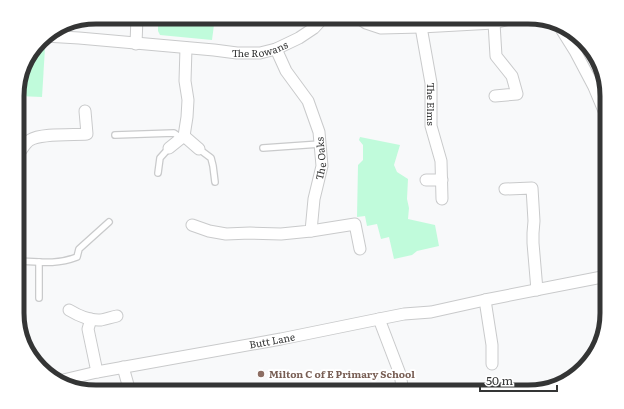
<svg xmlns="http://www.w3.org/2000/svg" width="624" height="409" font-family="Literata,serif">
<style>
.green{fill:#c0fbdb}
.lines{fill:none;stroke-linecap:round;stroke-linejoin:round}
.service-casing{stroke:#c9cacb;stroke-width:8}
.minor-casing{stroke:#c9cacb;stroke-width:13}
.service{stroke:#fff;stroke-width:5.5}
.minor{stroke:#fff;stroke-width:11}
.education-dot{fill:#8d6e63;stroke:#fff;stroke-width:1.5}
.labels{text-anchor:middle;stroke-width:4;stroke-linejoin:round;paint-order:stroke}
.street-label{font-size:10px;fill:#343535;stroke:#fff}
.education-label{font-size:10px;font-weight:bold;fill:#785e54;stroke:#fff;text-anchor:start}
.rim{fill:none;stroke:#343535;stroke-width:5}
</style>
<rect width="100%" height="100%" fill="#f8f9fa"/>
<!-- green -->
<g class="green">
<polygon points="158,17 215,17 212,40 160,35 158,31"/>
<polygon points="36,48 45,48 42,97 18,96 18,86 25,61"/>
<polygon points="360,137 400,145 394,165 397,172 408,179 407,199 409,208 408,219 435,225 439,246 417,251 412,255 394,259 389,237 381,239 377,224 367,226 365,216 357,217 358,165 363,160 363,145 359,140"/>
</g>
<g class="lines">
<defs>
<g id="service">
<polyline points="115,135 174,133 181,138"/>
<polyline points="263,148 320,144"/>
<polyline points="199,149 211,158 213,166 215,182"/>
<polyline points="158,173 160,158 169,148"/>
<path d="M18,261c21,1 38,4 59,-4l2,-8 30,-27"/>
<polyline points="39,298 39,262"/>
</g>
<g id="minor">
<polyline points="357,17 366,23 381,28 421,27 494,23 517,17"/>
<polyline points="494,23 496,56 512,76 517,94 495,96"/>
<path id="s1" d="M421,27l10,56v43l10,35 1,38"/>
<polyline points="560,27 575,51 594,87 607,118"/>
<path id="s2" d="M45,36l34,2 135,12 23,3h23l16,-4 23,-11 15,-10 10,-11"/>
<polyline points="136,44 137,17"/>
<polyline points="186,48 185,81 188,100 187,117 184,136 199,149"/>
<polyline points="169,148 184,136"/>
<path d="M18,154c4,-4 7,-11 12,-14 11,-7 44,-5 57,-6l-2,-23"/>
<polyline points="426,180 442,180"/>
<polyline points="505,189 532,188 534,221 533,233 533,243 537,290"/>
<path id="s3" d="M192,225l17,6 17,3 24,-1 31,1 30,-3 3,-32 8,-33 -3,-34 -11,-31 -22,-30 -10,-22"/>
<polyline points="311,231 355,224 360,249"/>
<polyline points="485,300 492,345 492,364"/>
<path d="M69,310c10,6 21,11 32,10 5,-1 11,-3 16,-4"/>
<polyline points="91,319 88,329 97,372"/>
<polyline points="379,319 400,374 403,392"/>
<polyline points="123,367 130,392"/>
<path id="s4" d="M59,381l38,-9 184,-33 98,-20 25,-5 27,-2 54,-12 122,-24"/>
</g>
</defs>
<!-- service casing -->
<use href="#service" class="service-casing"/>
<!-- minor casing -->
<use href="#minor" class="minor-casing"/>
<!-- service -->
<use href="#service" class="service"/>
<!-- minor -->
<use href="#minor" class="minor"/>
</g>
<!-- markers -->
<circle class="education-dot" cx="261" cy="374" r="4"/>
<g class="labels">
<!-- street labels -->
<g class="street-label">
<text dy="4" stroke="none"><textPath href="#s2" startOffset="216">The Rowans</textPath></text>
<text dy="4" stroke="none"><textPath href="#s1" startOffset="78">The Elms</textPath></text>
<text dy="4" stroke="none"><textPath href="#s3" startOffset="194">The Oaks</textPath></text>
<text dy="4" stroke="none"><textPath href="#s4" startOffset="217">Butt Lane</textPath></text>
</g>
<!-- education labels -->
<g class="education-label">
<text x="269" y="378">Milton C of E Primary School</text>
</g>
</g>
<!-- crop -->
<path d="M0 0H624V409H0ZM96 24H528A72 72 0 0 1 600 96V313A72 72 0 0 1 528 385H96A72 72 0 0 1 24 313V96A72 72 0 0 1 96 24Z" fill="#fff" fill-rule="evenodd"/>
<path class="rim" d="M96 24H528A72 72 0 0 1 600 96V313A72 72 0 0 1 528 385H96A72 72 0 0 1 24 313V96A72 72 0 0 1 96 24Z"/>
<!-- scale -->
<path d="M480 385v6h77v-6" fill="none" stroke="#343535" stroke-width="2"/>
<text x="486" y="385" font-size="12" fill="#343535" stroke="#ffffff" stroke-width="3" paint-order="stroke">50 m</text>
</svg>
